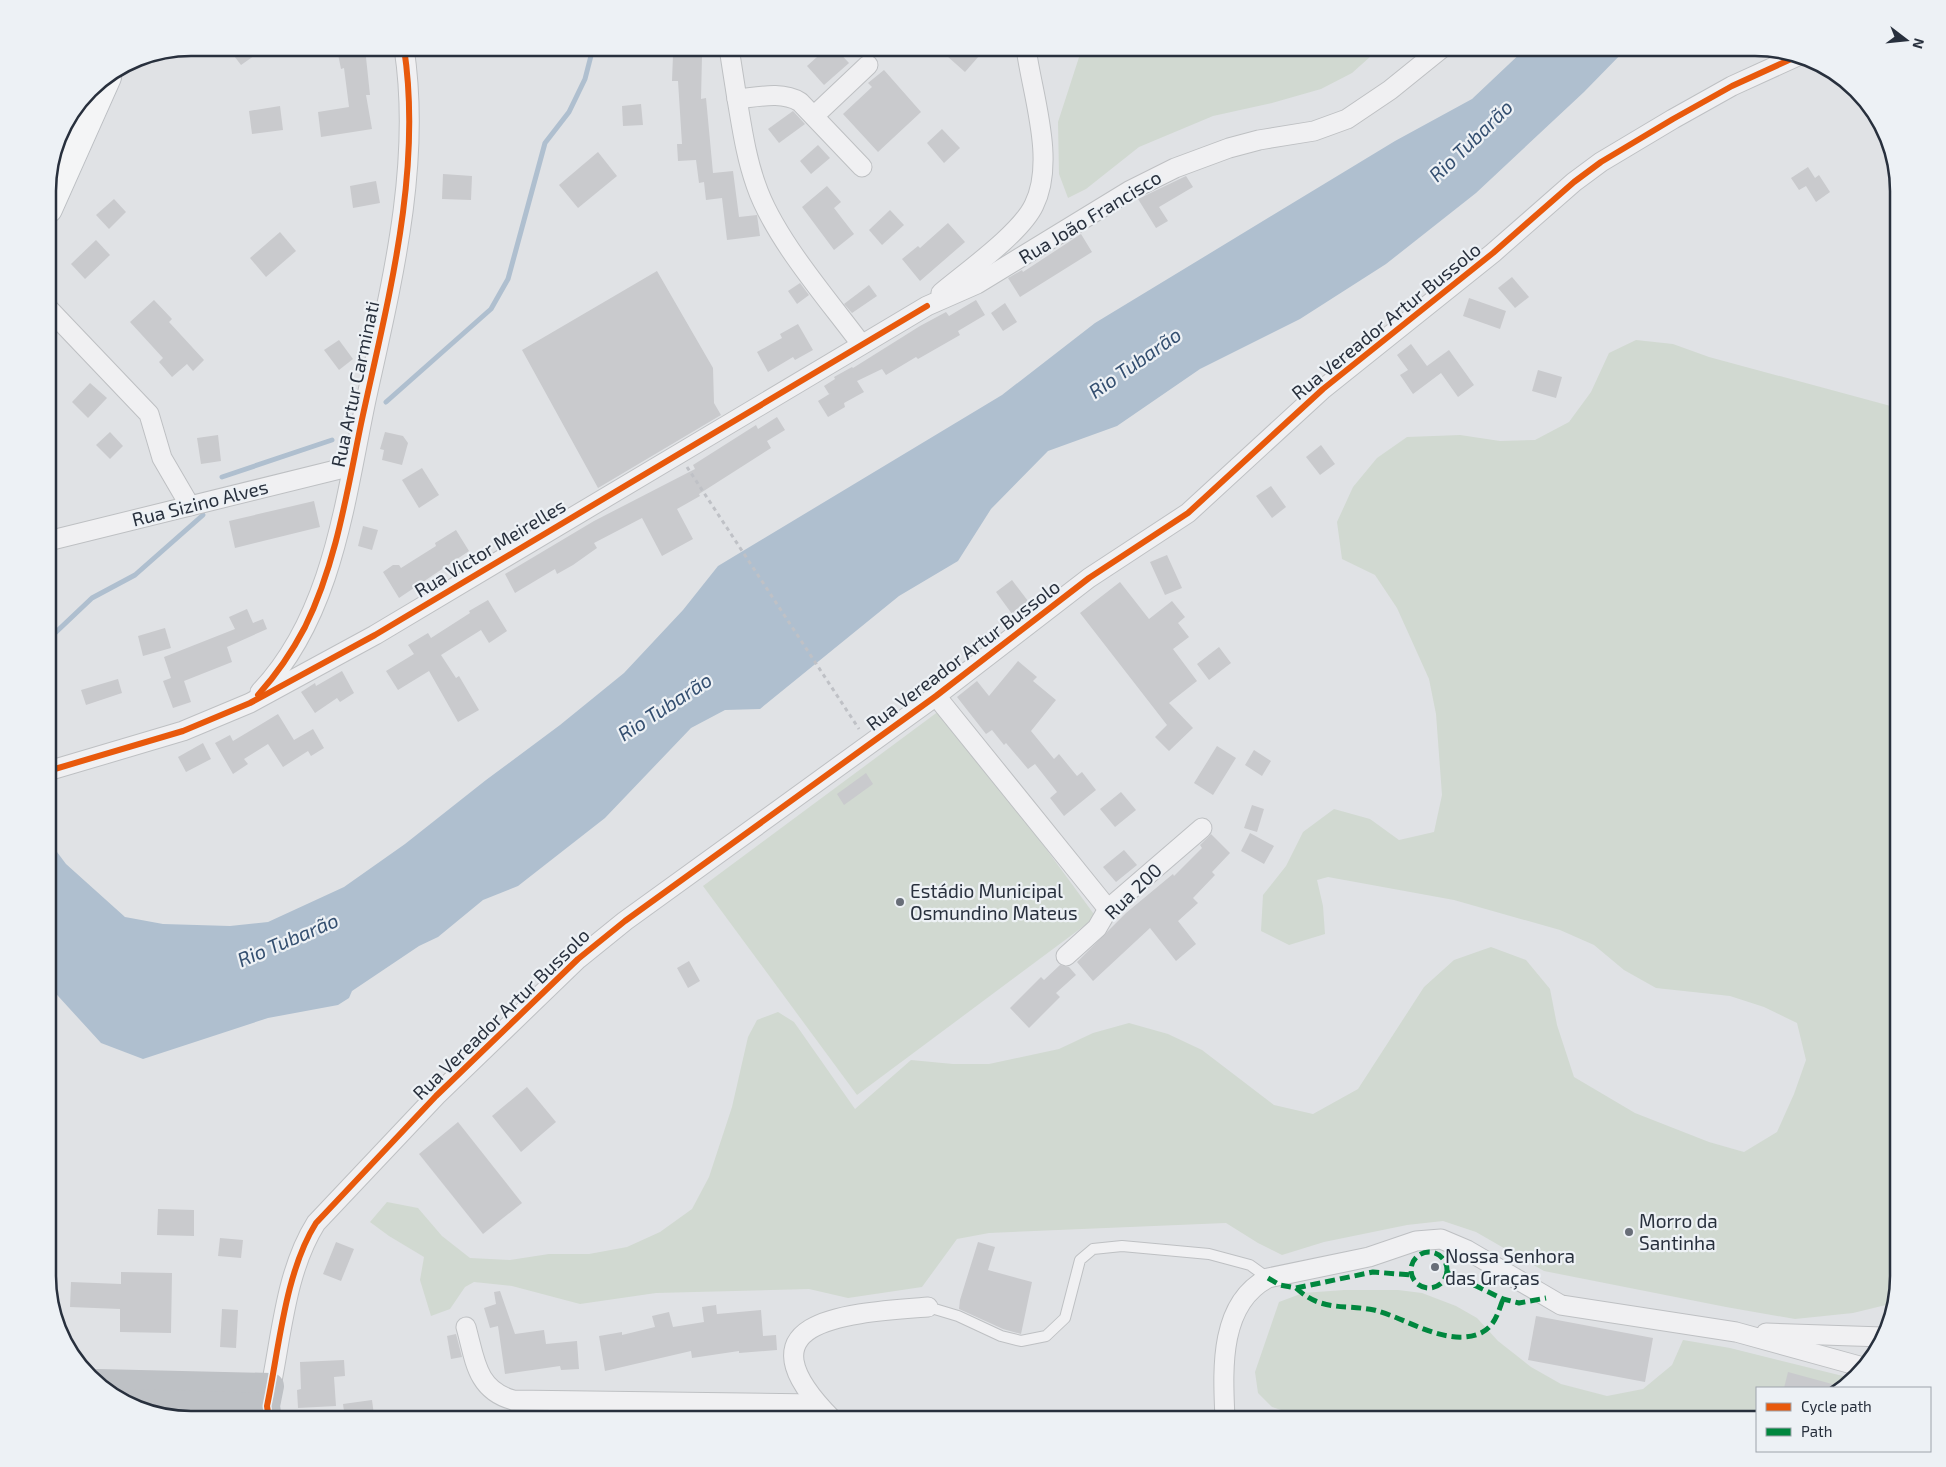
<svg xmlns="http://www.w3.org/2000/svg" width="1946" height="1467" font-family="'Exo 2',sans-serif">
<style>
.green{fill:#d1d9d1}
.water{fill:#afbfcf}
.lines{fill:none;stroke-linecap:round;stroke-linejoin:round}
.stream{stroke:#afbfcf;stroke-width:5}
.building{fill:#c9cacd}
.lane-casing{stroke:#bec0c3;stroke-width:12}
.street-casing{stroke:#bec0c3;stroke-width:21}
.primary-casing{stroke:#bcbfc3;stroke-width:30}
.path{stroke:#bfc1c6;stroke-width:3;stroke-dasharray:4 4;stroke-linecap:butt}
.lane{stroke:#f0f0f2;stroke-width:10}
.street{stroke:#f0f0f2;stroke-width:19}
.secondary{stroke:#bec1c5;stroke-width:26}
.primary{stroke:#f4f5f6;stroke-width:28}
.quiet{stroke:#00873e;stroke-width:5;stroke-dasharray:10 5;stroke-linecap:butt}
.cycleway-casing{stroke:#edf1f5;stroke-width:9}
.cycleway{stroke:#e8590c;stroke-width:6}
.poi-dot{fill:#686e78;stroke:#edf1f5;stroke-width:2}
.labels{text-anchor:middle;stroke-width:4.5;stroke-linejoin:round;paint-order:stroke}
.street-label{font-size:19px;fill:#28303d;stroke:#edf1f5}
.poi-label{font-size:19px;fill:#28303d;stroke:#edf1f5;text-anchor:start}
.water-label{font-size:20px;font-style:italic;fill:#344f70;stroke:#edf1f5}
.rim{fill:none;stroke:#28303d;stroke-width:2.5}
</style>
<rect width="100%" height="100%" fill="#e0e2e5"/>
<!-- green -->
<g class="green">
<polygon points="1082,48 1380,48 1352,73 1321,89 1272,103 1213,116 1139,147 1086,189 1068,198 1059,174 1058,122"/>
<polygon points="1636,340 1673,344 1709,357 1898,408 1898,1276 1894,1303 1853,1313 1795,1319 1726,1307 1544,1271 1476,1232 1443,1221 1407,1225 1324,1242 1282,1255 1258,1243 1226,1223 989,1233 957,1239 922,1287 848,1298 809,1289 656,1293 580,1304 512,1286 474,1282 465,1287 450,1309 431,1316 420,1280 424,1257 389,1236 370,1222 387,1202 418,1208 442,1236 470,1258 510,1260 549,1254 589,1254 627,1247 660,1232 692,1209 709,1177 732,1107 748,1037 757,1020 778,1012 794,1022 855,1109 911,1060 953,1064 989,1064 1059,1049 1093,1033 1129,1023 1168,1034 1202,1050 1274,1105 1313,1114 1358,1089 1424,987 1454,960 1491,947 1526,960 1550,989 1557,1025 1574,1077 1635,1113 1709,1142 1744,1152 1777,1132 1794,1094 1806,1060 1797,1023 1764,1007 1730,996 1656,988 1624,970 1594,945 1560,930 1454,900 1328,877 1317,880 1323,906 1325,934 1289,945 1261,931 1263,895 1286,866 1303,832 1334,809 1370,819 1399,840 1434,832 1442,795 1436,714 1429,679 1397,608 1375,575 1342,559 1337,522 1353,487 1377,458 1407,437 1460,435 1500,441 1535,440 1569,422 1591,392 1609,353"/>
<polygon points="943,708 1096,917 857,1095 703,886"/>
<polygon points="1344,1290 1398,1290 1422,1293 1456,1306 1477,1318 1498,1341 1531,1367 1561,1384 1607,1396 1643,1389 1672,1365 1683,1340 1730,1348 1851,1378 1838,1388 1757,1388 1757,1419 1300,1419 1299,1416 1272,1407 1258,1393 1255,1372 1279,1302 1303,1293"/>
</g>
<!-- water -->
<polygon class="water" points="1526,48 1627,48 1584,92 1476,193 1386,264 1300,319 1200,369 1117,426 1048,451 991,509 958,561 899,596 760,709 725,710 691,728 605,818 518,886 483,900 438,937 419,946 352,991 349,998 338,1005 268,1018 143,1059 101,1043 48,985 48,840 66,864 125,917 163,924 230,926 268,922 344,887 405,844 486,780 560,725 624,673 683,610 718,566 1002,395 1095,323 1395,141 1472,99"/>
<g class="lines">
<!-- stream -->
<g class="stream">
<polyline points="386,402 491,309 508,279 545,143 569,112 585,79 593,48"/>
<polyline points="222,477 332,440"/>
<polyline points="48,672 54,634 92,598 135,575 203,515"/>
</g>
</g>
<!-- building -->
<g class="building">
<polygon points="228,48 265,48 241,65"/>
<polygon points="365,48 370,95 366,95 372,129 321,137 318,112 349,107 344,68 341,69 338,54"/>
<polygon points="827,48 835,48 849,63 824,85 807,66"/>
<polygon points="938,48 986,48 965,72"/>
<polygon points="673,55 702,56 701,99 706,98 713,173 733,171 739,217 757,215 760,236 727,240 722,198 706,200 704,182 699,183 696,160 678,161 677,144 682,144 678,81 672,81"/>
<polygon points="884,70 921,112 878,152 843,114 872,87 868,83"/>
<polygon points="641,104 643,125 623,126 622,106"/>
<polygon points="280,106 283,130 252,134 249,111"/>
<polygon points="793,111 805,124 779,143 768,129"/>
<polygon points="942,129 960,148 944,163 927,143"/>
<polygon points="818,145 830,158 811,174 800,161"/>
<polygon points="598,152 617,176 578,208 559,185"/>
<polygon points="1808,167 1815,178 1819,175 1830,192 1816,202 1806,186 1799,190 1791,178"/>
<polygon points="443,174 472,176 471,200 442,199"/>
<polygon points="1186,176 1193,187 1159,207 1168,221 1156,228 1138,199"/>
<polygon points="376,181 380,203 353,208 350,186"/>
<polygon points="827,186 841,202 834,208 854,234 834,250 802,207"/>
<polygon points="114,199 126,212 109,229 96,215"/>
<polygon points="890,210 904,225 882,245 869,230"/>
<polygon points="948,223 965,242 920,281 902,259 918,246 920,248"/>
<polygon points="280,232 296,251 266,277 250,258"/>
<polygon points="1081,234 1092,252 1020,297 1008,278 1022,270 1023,272"/>
<polygon points="96,240 110,255 85,279 71,264"/>
<polygon points="657,271 713,368 714,403 721,415 598,488 522,350"/>
<polygon points="1512,277 1529,297 1515,308 1498,288"/>
<polygon points="800,283 809,295 797,304 788,291"/>
<polygon points="869,285 877,296 852,313 844,304"/>
<polygon points="1469,298 1506,311 1500,329 1463,316"/>
<polygon points="154,300 172,319 169,322 204,360 193,371 187,364 172,377 159,362 163,358 130,322"/>
<polygon points="976,300 985,315 958,331 960,335 918,359 916,357 886,375 882,369 857,381 864,392 844,403 845,407 828,417 818,401 831,393 829,394 824,386 835,379 834,377 852,367 853,368 920,326 946,312 949,316"/>
<polygon points="1005,303 1017,322 1003,331 991,313"/>
<polygon points="798,324 813,350 795,360 793,357 768,372 757,352 782,338 780,334"/>
<polygon points="339,340 353,359 339,370 324,350"/>
<polygon points="1411,344 1427,366 1449,350 1474,385 1458,397 1441,373 1413,394 1400,375 1408,370 1397,355"/>
<polygon points="1538,370 1562,377 1556,398 1532,391"/>
<polygon points="90,383 107,398 88,418 72,402"/>
<polygon points="777,417 785,430 767,441 771,448 699,494 700,496 677,509 693,539 662,556 642,518 594,543 597,548 573,565 557,574 555,569 515,593 505,574 594,521 695,469 693,465 756,425 758,429"/>
<polygon points="110,432 123,446 110,459 96,445"/>
<polygon points="385,432 403,436 408,443 402,465 382,460 384,450 380,449"/>
<polygon points="218,435 221,461 201,464 197,438"/>
<polygon points="1321,445 1335,464 1320,475 1306,457"/>
<polygon points="422,468 439,495 419,508 402,480"/>
<polygon points="1271,486 1286,507 1272,518 1256,496"/>
<polygon points="314,501 320,527 235,548 229,521"/>
<polygon points="363,526 378,530 372,550 358,546"/>
<polygon points="456,530 469,551 399,598 383,572 393,565 399,565 401,568 436,546 435,543"/>
<polygon points="1167,555 1182,588 1165,595 1150,562"/>
<polygon points="1012,580 1028,601 1012,614 996,592"/>
<polygon points="1120,582 1149,619 1172,601 1185,617 1178,623 1189,637 1173,649 1197,681 1169,703 1193,728 1169,751 1155,737 1167,725 1080,613"/>
<polygon points="488,600 507,631 489,643 481,630 441,655 456,678 459,676 479,710 458,722 429,671 398,690 386,671 414,654 408,645 428,633 431,638 470,613 469,611"/>
<polygon points="247,609 253,623 263,619 267,629 227,647 232,662 184,681 191,702 173,708 163,681 171,678 164,657 235,629 229,617"/>
<polygon points="165,628 171,648 143,656 138,636"/>
<polygon points="1219,647 1231,663 1209,680 1197,664"/>
<polygon points="1018,661 1037,677 1033,681 1056,700 1031,731 1054,759 1059,754 1077,776 1082,772 1096,790 1064,816 1050,798 1057,792 1035,764 1028,769 1006,743 1004,745 992,730 986,734 957,697 977,681 989,696"/>
<polygon points="342,671 354,693 340,702 337,698 315,713 301,692 315,683 316,686"/>
<polygon points="118,679 122,693 86,705 81,690"/>
<polygon points="278,714 294,740 313,729 324,748 311,756 308,751 283,767 268,744 244,759 248,764 233,774 215,743 230,735 233,741"/>
<polygon points="203,743 211,759 186,772 178,757"/>
<polygon points="1217,746 1236,758 1213,795 1194,783"/>
<polygon points="1254,750 1271,761 1262,776 1245,765"/>
<polygon points="866,773 873,784 844,805 837,794"/>
<polygon points="1121,792 1136,810 1115,827 1100,809"/>
<polygon points="1252,805 1264,809 1257,832 1244,828"/>
<polygon points="1250,833 1274,846 1264,864 1241,851"/>
<polygon points="1211,834 1230,853 1212,872 1215,875 1193,898 1198,903 1178,921 1196,944 1176,961 1150,928 1093,981 1077,962 1126,913 1173,874 1174,876 1202,848 1200,845"/>
<polygon points="1124,850 1137,865 1116,882 1103,867"/>
<polygon points="689,961 700,981 688,988 677,968"/>
<polygon points="1060,965 1069,967 1076,975 1056,993 1060,997 1029,1028 1010,1008 1041,977 1044,980"/>
<polygon points="527,1087 556,1122 521,1152 492,1116"/>
<polygon points="458,1122 522,1203 483,1234 419,1154"/>
<polygon points="158,1209 194,1210 194,1236 157,1235"/>
<polygon points="220,1238 243,1240 241,1258 218,1256"/>
<polygon points="336,1242 354,1249 341,1281 323,1274"/>
<polygon points="978,1242 995,1247 988,1270 1032,1282 1021,1334 1003,1329 959,1309 960,1300"/>
<polygon points="121,1272 172,1273 171,1333 120,1332 120,1309 70,1307 71,1282 121,1284"/>
<polygon points="500,1291 515,1334 544,1330 546,1344 577,1341 579,1369 561,1370 560,1366 505,1374 498,1326 490,1328 484,1308 496,1304 494,1292"/>
<polygon points="716,1305 717,1314 761,1310 763,1336 776,1335 777,1350 739,1353 739,1351 692,1358 691,1351 605,1371 599,1336 622,1332 622,1335 655,1327 652,1316 669,1312 673,1327 704,1322 702,1307"/>
<polygon points="222,1309 238,1310 236,1348 220,1347"/>
<polygon points="1536,1316 1653,1338 1645,1382 1528,1360"/>
<polygon points="456,1334 462,1357 451,1359 447,1336"/>
<polygon points="344,1360 345,1376 334,1377 336,1406 298,1408 297,1390 301,1389 300,1362"/>
<polygon points="1788,1372 1832,1384 1831,1388 1784,1388"/>
<polygon points="372,1400 374,1415 345,1419 343,1404"/>
</g>
<g class="lines">
<defs>
<polyline id="lane" points="928,1307 958,1316 1001,1336 1021,1341 1046,1336 1065,1318 1080,1260 1093,1249 1122,1246 1209,1254 1250,1265 1268,1278"/>
<g id="street">
<path d="M729,48l8,51c21,-2 45,-8 63,3l62,65"/>
<path d="M737,99c5,29 9,58 19,86 18,53 71,113 105,159"/>
<polyline points="814,116 868,65"/>
<path d="M941,293c25,-21 80,-60 93,-88 22,-44 -2,-111 -8,-157"/>
<polyline points="48,308 149,414 162,458 190,506"/>
<polyline points="48,541 352,466"/>
<path d="M260,692c73,-77 85,-192 106,-292 25,-114 56,-235 38,-352"/>
<polyline points="936,696 1108,909"/>
<polyline points="48,771 183,731 250,703 375,635 927,306 977,284 1129,191 1175,168 1229,148 1259,140 1314,131 1347,119 1390,90 1442,48"/>
<polyline points="1066,956 1097,928 1108,909 1202,828"/>
<path d="M466,1327c9,32 10,63 47,73l304,4"/>
<polyline points="1766,1333 1883,1337"/>
<path d="M271,1386c11,-54 15,-115 45,-163l120,-127 142,-137 47,-38 311,-225 153,-118 99,-65 135,-124 170,-136 81,-71 27,-20 72,-43 59,-33 68,-31"/>
<path d="M832,1419c-100,-101 18,-106 96,-112"/>
<path d="M1225,1419c-2,-47 -7,-115 43,-141l101,-21 47,-16 25,-2 26,11 94,55 175,27 127,35"/>
</g>
<polyline id="primary" points="48,209 107,77"/>
</defs>
<!-- lane casing -->
<use href="#lane" class="lane-casing"/>
<!-- street casing -->
<use href="#street" class="street-casing"/>
<!-- primary casing -->
<use href="#primary" class="primary-casing"/>
<!-- path -->
<polyline class="path" points="687,467 859,729"/>
<!-- lane -->
<use href="#lane" class="lane"/>
<!-- street -->
<use href="#street" class="street"/>
<!-- secondary -->
<g class="secondary">
<polyline points="97,1382 271,1386 267,1406 269,1419"/>
<polyline points="128,1402 267,1406"/>
</g>
<!-- primary -->
<use href="#primary" class="primary"/>
<!-- quiet -->
<g class="quiet">
<circle cx="1429" cy="1270" r="18"/>
<polyline points="1447,1272 1503,1299 1519,1303 1546,1298"/>
<polyline points="1268,1278 1280,1285 1296,1288 1373,1272 1411,1275"/>
<path d="M1296,1288c26,24 47,16 78,22 33,8 72,38 107,23 14,-7 17,-20 22,-34"/>
</g>
<defs>
<g id="cycleway">
<path d="M258,695c19,-21 34,-43 47,-68 31,-63 42,-135 56,-203 26,-121 62,-251 43,-376"/>
<polyline points="48,771 183,731 250,703 375,635 927,306"/>
<path d="M269,1419l-2,-13c12,-57 18,-134 49,-183l120,-127 142,-137 47,-38 311,-225 153,-118 99,-65 135,-124 170,-136 81,-71 27,-20 72,-43 59,-33 68,-31"/>
</g>
</defs>
<!-- cycleway casing -->
<use href="#cycleway" class="cycleway-casing"/>
<!-- cycleway -->
<use href="#cycleway" class="cycleway"/>
</g>
<!-- markers -->
<g class="poi-dot">
<circle cx="900" cy="902" r="5"/>
<circle cx="1629" cy="1232" r="5"/>
<circle cx="1435" cy="1267" r="5"/>
</g>
<g class="labels">
<!-- street labels -->
<g class="street-label">
<text transform="translate(1090 217) rotate(-31)" y="7">Rua João Francisco</text>
<text transform="translate(1386 321) rotate(-39)" y="7">Rua Vereador Artur Bussolo</text>
<text transform="translate(355 384) rotate(-78)" y="7">Rua Artur Carminati</text>
<text transform="translate(200 503) rotate(-14)" y="7">Rua Sizino Alves</text>
<text transform="translate(490 548) rotate(-31)" y="7">Rua Victor Meirelles</text>
<text transform="translate(963 655) rotate(-37)" y="7">Rua Vereador Artur Bussolo</text>
<text transform="translate(1133 891) rotate(-44)" y="7">Rua 200</text>
<text transform="translate(501 1014) rotate(-44)" y="7">Rua Vereador Artur Bussolo</text>
</g>
<!-- poi labels -->
<g class="poi-label">
<text x="910" y="898">Estádio Municipal<tspan x="910" dy="22">Osmundino Mateus</tspan></text>
<text x="1639" y="1228">Morro da<tspan x="1639" dy="22">Santinha</tspan></text>
<text x="1445" y="1263">Nossa Senhora<tspan x="1445" dy="22">das Graças</tspan></text>
</g>
<!-- water labels -->
<g class="water-label">
<text transform="translate(1471 141) rotate(-44)" y="7">Rio Tubarão</text>
<text transform="translate(1135 363) rotate(-35)" y="7">Rio Tubarão</text>
<text transform="translate(665 707) rotate(-33)" y="7">Rio Tubarão</text>
<text transform="translate(288 940) rotate(-23)" y="7">Rio Tubarão</text>
</g>
</g>
<!-- crop -->
<path d="M0 0H1946V1467H0ZM191 56H1755A135 135 0 0 1 1890 191V1276A135 135 0 0 1 1755 1411H191A135 135 0 0 1 56 1276V191A135 135 0 0 1 191 56Z" fill="#edf1f5" fill-rule="evenodd"/>
<path class="rim" d="M191 56H1755A135 135 0 0 1 1890 191V1276A135 135 0 0 1 1755 1411H191A135 135 0 0 1 56 1276V191A135 135 0 0 1 191 56Z"/>
<!-- legend -->
<rect x="1756" y="1387" width="175" height="65" fill="#edf1f5" stroke="#9ea4ab"/>
<rect x="1766" y="1403" width="25" height="8" fill="#e8590c" stroke="#9ea4ab"/>
<text x="1801" y="1412" font-size="15" fill="#28303d">Cycle path</text>
<rect x="1766" y="1428" width="25" height="8" fill="#00873e" stroke="#9ea4ab"/>
<text x="1801" y="1437" font-size="15" fill="#28303d">Path</text>
<!-- north arrow -->
<g transform="translate(1906 40) rotate(106)" stroke="#edf1f5" stroke-width="4" paint-order="stroke">
<path d="M0-4L9 19L0 12L-9 19Z" fill="#28303d"/>
<text y="-8" font-size="14" font-weight="bold" text-anchor="middle" fill="#28303d">N</text>
</g>
</svg>
